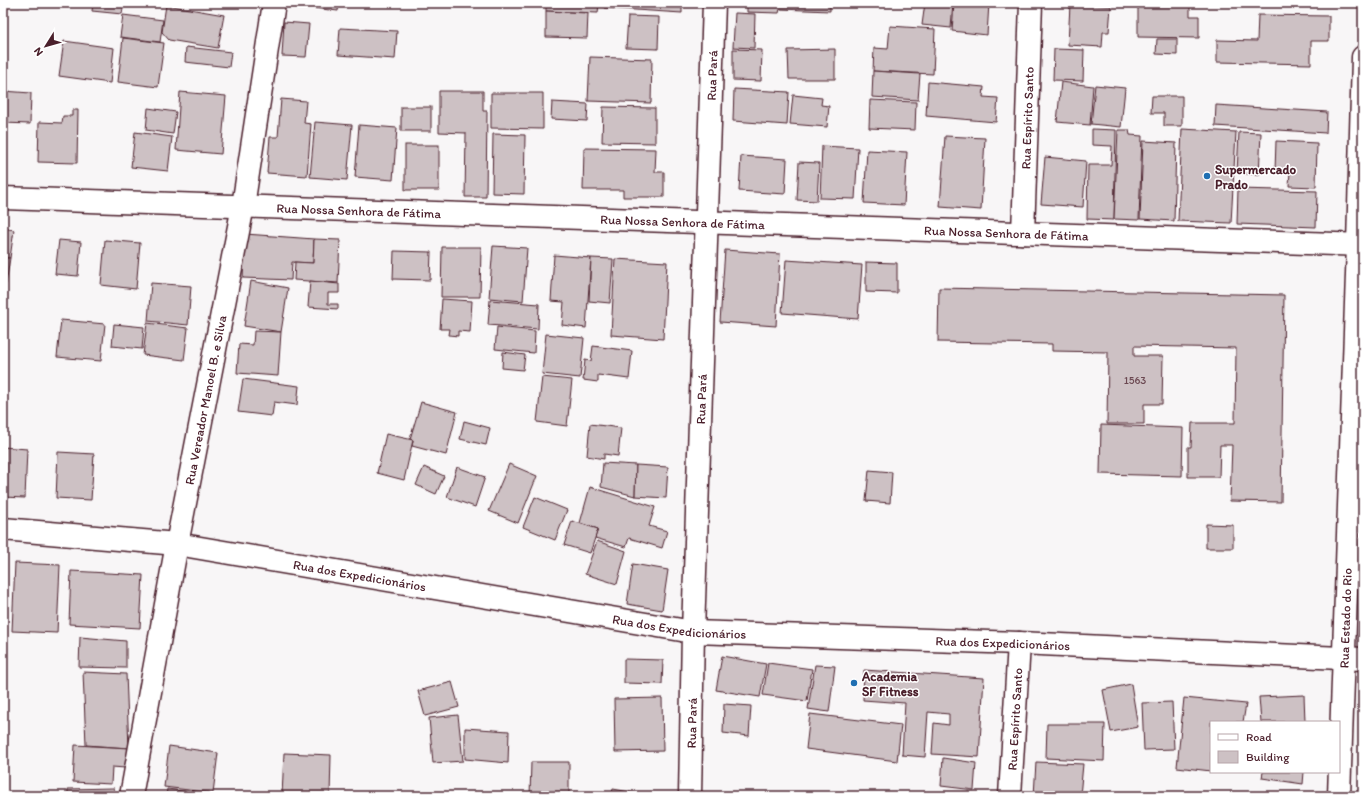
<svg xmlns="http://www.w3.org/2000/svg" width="1366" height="799" font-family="Itim,sans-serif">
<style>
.building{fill:#cdc1c4;stroke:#4a1f2b}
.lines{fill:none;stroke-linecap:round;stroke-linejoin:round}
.minor-casing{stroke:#4a1f2b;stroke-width:25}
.tertiary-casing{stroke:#4a1f2b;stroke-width:25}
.minor{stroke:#fff;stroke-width:22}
.tertiary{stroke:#fff;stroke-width:22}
.poi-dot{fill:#1f6fb2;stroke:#fff;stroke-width:1.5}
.labels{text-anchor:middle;stroke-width:3;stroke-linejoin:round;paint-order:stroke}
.number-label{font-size:11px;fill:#6b4851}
.street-label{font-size:13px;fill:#4a1f2b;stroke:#fff}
.poi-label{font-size:13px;font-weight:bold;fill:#4a1f2b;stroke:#fff;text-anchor:start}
</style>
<rect width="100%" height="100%" fill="#f8f6f7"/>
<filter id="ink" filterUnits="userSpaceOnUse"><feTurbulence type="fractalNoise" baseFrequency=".025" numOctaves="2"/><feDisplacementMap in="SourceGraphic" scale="8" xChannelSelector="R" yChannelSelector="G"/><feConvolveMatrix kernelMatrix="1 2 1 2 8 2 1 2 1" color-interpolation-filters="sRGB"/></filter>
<g filter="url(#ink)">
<!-- building -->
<g class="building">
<polygon points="93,3 124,3 122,14 92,11"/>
<polygon points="297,3 339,3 338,11 297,6"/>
<polygon points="546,3 599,3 598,13 546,11"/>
<polygon points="605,3 682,3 682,13 604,8"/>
<polygon points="747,3 830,3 830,11 780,9 779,13 747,12"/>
<polygon points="925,3 953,3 951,28 922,25"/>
<polygon points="954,3 989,3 987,35 952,31"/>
<polygon points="1098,3 1126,3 1126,5"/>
<polygon points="1138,3 1190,3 1190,16 1199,16 1199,38 1138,37"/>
<polygon points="1070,4 1111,6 1109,32 1103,32 1102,47 1068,45"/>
<polygon points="166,5 224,15 218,48 169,40 162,32"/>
<polygon points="546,11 588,13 587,38 546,37"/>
<polygon points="735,13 755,14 754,48 733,47"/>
<polygon points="123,15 163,20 160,42 120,37"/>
<polygon points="1258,15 1329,16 1329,41 1311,41 1311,64 1217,62 1217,40 1257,41"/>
<polygon points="628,16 659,17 658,49 626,48"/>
<polygon points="284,22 309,24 306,57 282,56"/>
<polygon points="890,26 935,29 933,74 873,71 874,48 888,49"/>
<polygon points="340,28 397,31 395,59 338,55"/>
<polygon points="123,38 164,43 158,87 118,82"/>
<polygon points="1157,39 1177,39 1177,55 1156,54"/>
<polygon points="64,41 114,48 110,83 59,76"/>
<polygon points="186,47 231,52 229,67 185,62"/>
<polygon points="733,49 762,50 761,81 733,80"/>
<polygon points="835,49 835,79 789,79 788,50"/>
<polygon points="1054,49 1084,50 1083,81 1053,80"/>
<polygon points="590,57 652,59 651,103 588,101"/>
<polygon points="873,71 920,74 918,100 872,97"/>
<polygon points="928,82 984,87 983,97 998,98 996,122 926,116"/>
<polygon points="1061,82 1093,86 1090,125 1057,122"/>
<polygon points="1095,85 1125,88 1121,127 1091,124"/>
<polygon points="734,89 789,92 787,125 733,121"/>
<polygon points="3,91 31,93 30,124 3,123"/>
<polygon points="439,91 483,91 483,111 487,111 486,197 465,197 466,133 439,132"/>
<polygon points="180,92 226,96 221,154 176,150"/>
<polygon points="491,93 543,93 543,129 491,128"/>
<polygon points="793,95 822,98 821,105 829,106 827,127 790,124"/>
<polygon points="1152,96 1182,96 1182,126 1164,126 1164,113 1151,113"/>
<polygon points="281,99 306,101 304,123 311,124 307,176 267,173 270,137 278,137"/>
<polygon points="870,100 916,102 915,130 869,128"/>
<polygon points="552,102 588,104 587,121 551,119"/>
<polygon points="1216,105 1327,112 1326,133 1215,126"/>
<rect x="401" y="107" width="30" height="24"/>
<polygon points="603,107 655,108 655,143 602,142"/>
<polygon points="148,108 176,112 173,134 146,130"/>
<polygon points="72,110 78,110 77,163 38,162 39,122 62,123 63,116 72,116"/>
<polygon points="315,122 352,125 347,180 310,177"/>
<polygon points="359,125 397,128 393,180 355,177"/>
<polygon points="1092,129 1116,130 1114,220 1087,219 1088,165 1111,165 1112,146 1092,145"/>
<polygon points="1182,129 1236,132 1231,223 1178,221"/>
<polygon points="1118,130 1129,130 1130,135 1142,136 1139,220 1114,219"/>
<polygon points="135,132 172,137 168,171 131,167"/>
<polygon points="1239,132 1261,133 1259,175 1237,173"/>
<polygon points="493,134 525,135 524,194 492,193"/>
<polygon points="945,136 985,138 981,210 940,207"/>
<polygon points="1143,141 1176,143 1174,221 1140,219"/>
<polygon points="1276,141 1317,143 1316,187 1289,186 1290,171 1275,171"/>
<rect x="405" y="145" width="34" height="45"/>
<polygon points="822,146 858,148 855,199 820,198"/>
<polygon points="584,148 656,149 655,172 664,172 664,197 623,197 623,190 583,190"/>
<polygon points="867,150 907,152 904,205 864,203"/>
<polygon points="741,156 787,159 785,194 739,191"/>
<polygon points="1045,157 1086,161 1083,207 1041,204"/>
<polygon points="799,162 819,163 817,201 797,200"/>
<polygon points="1238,189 1317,191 1316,227 1237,224"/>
<polygon points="3,228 14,230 10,258 3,258"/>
<polygon points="245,234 314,239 313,263 292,262 291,280 243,278"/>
<polygon points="314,239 340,240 338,283 294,280 295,262 313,263"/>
<polygon points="59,240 81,242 78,276 55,274"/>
<polygon points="105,240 140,243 136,289 101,285"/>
<polygon points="493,246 527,248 523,301 489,298"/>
<polygon points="442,247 481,247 480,297 441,297"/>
<polygon points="725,250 780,254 776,326 720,322"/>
<polygon points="394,251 431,252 430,280 393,279"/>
<polygon points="554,255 591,258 586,328 562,325 564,302 551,301"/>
<polygon points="3,258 10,258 6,284 3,283"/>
<polygon points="591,258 613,259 610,303 589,301"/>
<polygon points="615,259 667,262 663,339 611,335"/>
<polygon points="786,260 862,265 858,319 782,313"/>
<polygon points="866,262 897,263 897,293 866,292"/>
<polygon points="251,281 288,288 281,332 244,326"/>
<polygon points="310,281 339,284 339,293 328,293 328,304 338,304 338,309 308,307"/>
<polygon points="151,283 191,286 188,325 148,321"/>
<polygon points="939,288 1284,295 1281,502 1230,501 1232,445 1220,445 1219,477 1188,477 1188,447 1191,447 1192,423 1235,423 1236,348 1134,346 1134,356 1163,356 1162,404 1144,404 1144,424 1107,424 1108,352 1052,351 1052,344 938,342"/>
<polygon points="442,299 472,301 470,332 458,331 458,336 449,335 450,329 440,329"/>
<polygon points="490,300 539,304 538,329 488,325"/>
<polygon points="61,320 105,324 101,361 57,357"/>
<polygon points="147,323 188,328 184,360 143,355"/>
<polygon points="114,324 144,327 142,349 112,346"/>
<polygon points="497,327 535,331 534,353 495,349"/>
<polygon points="254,331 281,332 278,376 237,373 239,344 253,345"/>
<polygon points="546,334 584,338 580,378 542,374"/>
<polygon points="593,346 632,351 629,379 598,375 598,382 583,380 585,360 591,361"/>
<polygon points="503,352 525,355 523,370 502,368"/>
<polygon points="3,368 5,369 3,386"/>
<polygon points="542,377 572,380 567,426 537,422"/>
<polygon points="243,379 299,386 297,405 274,402 272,416 238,412"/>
<polygon points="421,402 457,412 446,455 412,446 413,440 410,439"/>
<polygon points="464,421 490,428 486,445 460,439"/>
<polygon points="590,424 621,428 618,456 604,454 604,459 587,456"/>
<polygon points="1101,425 1183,428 1182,476 1100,474"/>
<polygon points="386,434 413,440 404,480 377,473"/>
<polygon points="3,447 27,449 25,498 3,497"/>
<polygon points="58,452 94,454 91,500 56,498"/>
<polygon points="603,463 636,465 635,496 601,487"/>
<polygon points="509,464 537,476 518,523 489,511"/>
<polygon points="636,465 668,467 666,498 635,496"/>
<polygon points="424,467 444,476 436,494 416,485"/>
<polygon points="457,467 485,477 475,507 447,497"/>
<polygon points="869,470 892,472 890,503 866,501"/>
<polygon points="590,487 655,507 649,526 667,531 662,548 629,538 626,547 595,538 598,529 580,523"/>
<polygon points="535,497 567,510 555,540 523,527"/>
<polygon points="572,521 598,529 590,553 564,545"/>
<polygon points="1206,524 1233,525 1233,548 1206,548"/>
<polygon points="597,541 626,551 617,584 585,574"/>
<polygon points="15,563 60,565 57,633 12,631"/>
<polygon points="633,564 668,570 662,610 627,604"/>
<polygon points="71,571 143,575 140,628 69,624"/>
<polygon points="3,605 4,641 3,641"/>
<polygon points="80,637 126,641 126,668 79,667"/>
<polygon points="722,656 766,664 760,697 716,690"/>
<polygon points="624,659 663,660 662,684 624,683"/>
<polygon points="768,663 812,669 807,701 763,695"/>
<polygon points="815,665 835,666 829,712 808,709"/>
<polygon points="864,670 984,678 979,757 932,754 934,723 949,725 949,714 928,712 925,757 902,755 905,703 863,700"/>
<polygon points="83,672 126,674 129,748 86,745"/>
<polygon points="452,682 459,707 425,716 418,691"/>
<polygon points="1131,684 1138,727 1111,732 1103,690"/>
<polygon points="1304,695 1305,722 1261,722 1259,697"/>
<polygon points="662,698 663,751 615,752 614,699"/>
<polygon points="1184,698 1246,704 1243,722 1211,722 1211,771 1177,767"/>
<polygon points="1172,702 1174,749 1144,750 1142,703"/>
<polygon points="724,704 751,706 749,736 723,733"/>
<polygon points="810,714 901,725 897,761 806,749"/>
<polygon points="458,715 463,761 433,763 429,718"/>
<polygon points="1047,724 1105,724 1104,761 1046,758"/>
<polygon points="465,728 509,731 508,763 465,759"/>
<polygon points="75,745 129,748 125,768 112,767 111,784 73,782"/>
<polygon points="169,746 218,753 213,793 164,787"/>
<polygon points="284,753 331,755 330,796 282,796"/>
<polygon points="943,758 976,763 974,790 941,786"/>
<polygon points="531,762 569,762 569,796 530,796"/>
<polygon points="1036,762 1083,764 1080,796 1034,796"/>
<polygon points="1263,772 1304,772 1303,784 1262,778"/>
<polygon points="114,788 114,796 68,796 68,789"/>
<polygon points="167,789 198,793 198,796 166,796"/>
<polygon points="613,789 652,796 611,796"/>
<rect x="3" y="794" width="56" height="2"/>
</g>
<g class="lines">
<defs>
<g id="minor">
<path id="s1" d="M3,529l174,15 516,88 326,11 344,16"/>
<path id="s2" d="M131,796l46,-252 66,-338 31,-203"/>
<path id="s3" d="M690,796l3,-164 21,-629"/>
<path id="s4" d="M1010,796l9,-153"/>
<path id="s5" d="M1339,796l19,-551 5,-188"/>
</g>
<g id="tertiary">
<path id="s6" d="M3,198l1360,47"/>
<path id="s7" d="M1023,233l8,-230"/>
</g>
</defs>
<!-- minor casing -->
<use href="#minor" class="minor-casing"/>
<!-- tertiary casing -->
<use href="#tertiary" class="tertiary-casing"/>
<!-- minor -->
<use href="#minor" class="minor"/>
<!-- tertiary -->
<use href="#tertiary" class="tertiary"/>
</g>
</g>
<!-- markers -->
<g class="poi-dot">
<circle cx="1207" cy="176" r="4"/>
<circle cx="854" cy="683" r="4"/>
</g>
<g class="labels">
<!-- number labels -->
<g class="number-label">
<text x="1135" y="384">1563</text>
</g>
<!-- street labels -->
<g class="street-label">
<text dy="5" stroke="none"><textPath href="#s3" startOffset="721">Rua Pará</textPath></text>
<text dy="5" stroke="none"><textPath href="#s7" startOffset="115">Rua Espírito Santo</textPath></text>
<text dy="5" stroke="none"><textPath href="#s6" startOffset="356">Rua Nossa Senhora de Fátima</textPath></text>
<text dy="5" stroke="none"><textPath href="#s6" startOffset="680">Rua Nossa Senhora de Fátima</textPath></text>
<text dy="5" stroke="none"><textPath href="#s6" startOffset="1004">Rua Nossa Senhora de Fátima</textPath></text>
<text dy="5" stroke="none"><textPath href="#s3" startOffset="397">Rua Pará</textPath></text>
<text dy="5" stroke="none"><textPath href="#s2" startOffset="403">Rua Vereador Manoel B. e Silva</textPath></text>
<text dy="5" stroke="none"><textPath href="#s1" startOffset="360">Rua dos Expedicionários</textPath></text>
<text dy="5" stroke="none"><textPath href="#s5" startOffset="178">Rua Estado do Rio</textPath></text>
<text dy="5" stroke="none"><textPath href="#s1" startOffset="684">Rua dos Expedicionários</textPath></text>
<text dy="5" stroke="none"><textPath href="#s1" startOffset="1008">Rua dos Expedicionários</textPath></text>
<text dy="5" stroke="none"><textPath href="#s4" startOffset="77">Rua Espírito Santo</textPath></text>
<text dy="5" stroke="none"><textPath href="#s3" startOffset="73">Rua Pará</textPath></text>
</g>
<!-- poi labels -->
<g class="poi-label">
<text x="1215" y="174">Supermercado<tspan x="1215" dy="15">Prado</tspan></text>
<text x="862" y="681">Academia<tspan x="862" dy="15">SF Fitness</tspan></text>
</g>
</g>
<!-- margin -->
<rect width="1366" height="799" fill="none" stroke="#fff" stroke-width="16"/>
<rect x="8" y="8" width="1350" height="783" fill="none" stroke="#4a1f2b" stroke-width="1.5" filter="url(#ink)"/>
<!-- legend -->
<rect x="1210" y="721" width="130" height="52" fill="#ffffff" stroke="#b7a5aa"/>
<rect x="1218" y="734" width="20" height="6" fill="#ffffff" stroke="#b7a5aa"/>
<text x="1246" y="741" font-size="12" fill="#4a1f2b">Road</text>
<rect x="1218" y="751" width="20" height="12" fill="#cdc1c4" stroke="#b7a5aa"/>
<text x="1246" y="761" font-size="12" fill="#4a1f2b">Building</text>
<!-- north arrow -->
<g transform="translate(46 46) rotate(233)" stroke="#ffffff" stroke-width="3" paint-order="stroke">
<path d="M0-3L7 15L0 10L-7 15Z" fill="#4a1f2b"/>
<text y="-6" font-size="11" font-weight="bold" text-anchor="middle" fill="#4a1f2b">N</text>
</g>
</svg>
